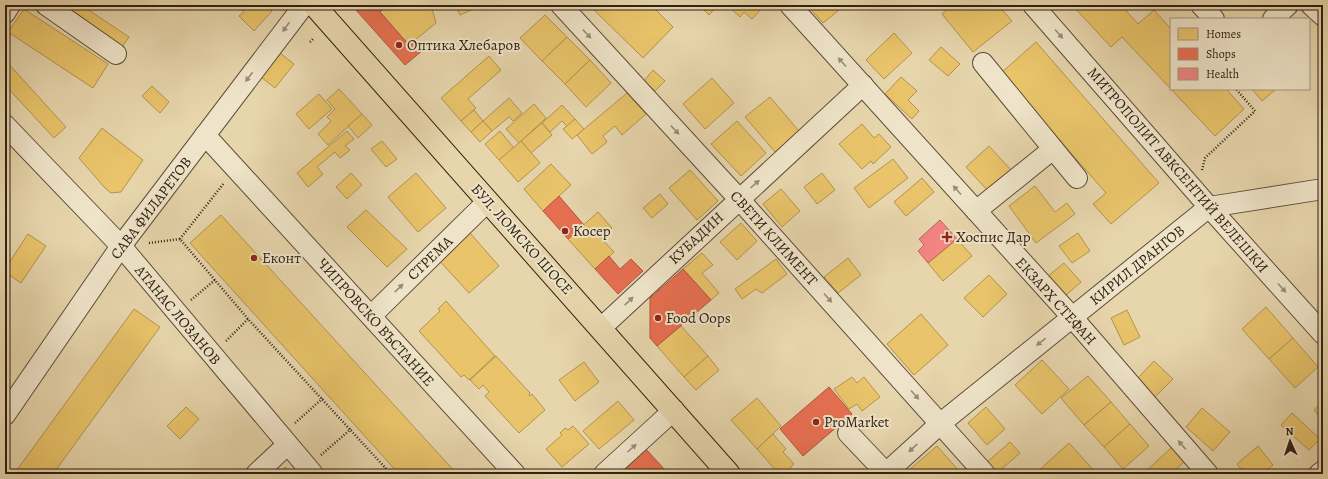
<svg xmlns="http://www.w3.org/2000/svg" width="1328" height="479" font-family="Alegreya,serif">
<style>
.homes{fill:#e9c46a;stroke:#b19350}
.shops{fill:#e76f51;stroke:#b0573e}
.health{fill:#f28482;stroke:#b86660}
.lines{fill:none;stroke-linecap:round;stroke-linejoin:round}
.minor-casing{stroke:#5d4d38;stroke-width:22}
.major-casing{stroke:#2f2012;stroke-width:24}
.path{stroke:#2f2012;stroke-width:2.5;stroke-dasharray:1 2;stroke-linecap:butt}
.minor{stroke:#efe4c9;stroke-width:20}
.major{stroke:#e7d5ac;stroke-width:22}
.oneway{fill:#998c77}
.poi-dot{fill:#8f2418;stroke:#efe4c9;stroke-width:1.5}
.labels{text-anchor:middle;stroke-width:4;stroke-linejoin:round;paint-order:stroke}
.poi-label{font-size:15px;fill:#2f2012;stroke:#efe4c9;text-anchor:start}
.street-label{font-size:15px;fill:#2f2012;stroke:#efe4c9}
</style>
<rect width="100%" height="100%" fill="#e7d5ac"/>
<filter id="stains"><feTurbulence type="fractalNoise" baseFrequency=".005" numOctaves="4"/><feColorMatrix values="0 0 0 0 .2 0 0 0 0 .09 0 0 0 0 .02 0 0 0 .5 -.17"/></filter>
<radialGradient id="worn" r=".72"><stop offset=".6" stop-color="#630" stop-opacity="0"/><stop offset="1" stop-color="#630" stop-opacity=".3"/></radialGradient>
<!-- homes -->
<g class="homes">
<polygon points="53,5 81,5 129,37 120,50"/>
<polygon points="266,5 272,11 254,31 239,16 244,12 237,5"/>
<polygon points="387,5 431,5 436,23 409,45 380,12"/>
<polygon points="455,5 479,5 480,6 460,15"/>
<polygon points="589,5 651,5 673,27 643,58"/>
<polygon points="699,5 718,5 709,15"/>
<polygon points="727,5 761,5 763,7 752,19 744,12 740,17"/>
<polygon points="807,5 834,5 839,10 823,23"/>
<polygon points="952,5 998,5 1012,21 973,52 942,14"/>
<polygon points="1072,5 1121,5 1138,24 1154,10 1171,29 1171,89 1226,89 1244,109 1215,136 1122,37 1111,47"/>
<polygon points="24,9 108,64 93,88 8,32"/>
<polygon points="545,15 567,37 542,61 520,38"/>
<polygon points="894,33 912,53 884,79 866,60"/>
<polygon points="567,37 590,60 565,84 542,61"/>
<polygon points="1036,42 1159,183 1111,224 1093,204 1106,193 1001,73"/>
<polygon points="941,47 960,64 948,76 929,60"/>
<polygon points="280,53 294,64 275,88 261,77"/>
<polygon points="489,56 501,70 468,99 476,108 461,121 441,98"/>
<polygon points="5,60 66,127 54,138 5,85"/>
<polygon points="590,60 611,83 586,107 565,84"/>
<polygon points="653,70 665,81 655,91 644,81"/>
<polygon points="901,77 917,91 908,100 919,111 912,119 885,94"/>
<polygon points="712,78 734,103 705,129 683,104"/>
<polygon points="152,86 169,102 160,113 142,96"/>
<polygon points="339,89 362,114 328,145 318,134 331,121 327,117 335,109 327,100"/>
<polygon points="1252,89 1276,89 1262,101"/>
<polygon points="627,93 646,114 622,135 615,126 603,136 607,142 592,154 577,135"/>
<polygon points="319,94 332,109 309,129 296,114"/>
<polygon points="770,97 799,131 775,152 745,117"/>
<polygon points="509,98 522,113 513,121 509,117 492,131 483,121"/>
<polygon points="534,104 546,118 519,143 506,129"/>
<polygon points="562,105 575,119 567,126 562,121 550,132 542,123"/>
<polygon points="474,110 483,121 471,132 461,121"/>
<polygon points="362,114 372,125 358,138 348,126"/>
<polygon points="575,119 584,129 572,139 563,129"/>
<polygon points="483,121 492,131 480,142 471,132"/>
<polygon points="737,121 766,153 741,176 711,144"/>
<polygon points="542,123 552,135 531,153 521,141"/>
<polygon points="862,124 874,138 879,134 891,147 873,164 871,161 862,169 839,144"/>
<polygon points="102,128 143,160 121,192 111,193 105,188 79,158"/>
<polygon points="347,131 354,139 345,146 350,150 340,158 335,152 317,167 323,174 308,187 297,173"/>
<polygon points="500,131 514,148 499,160 485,144"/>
<polygon points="382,141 397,159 386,167 371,149"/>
<polygon points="521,141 540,163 518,182 499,160"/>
<polygon points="989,146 1012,171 989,192 966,167"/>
<polygon points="893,159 908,178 869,208 854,188"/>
<polygon points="551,164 571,185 543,211 524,189"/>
<polygon points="690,170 718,201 697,220 669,188"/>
<polygon points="351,173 362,185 347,199 336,187"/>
<polygon points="416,173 446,208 418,232 388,197"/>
<polygon points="822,173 835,190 817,204 804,187"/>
<polygon points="922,178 934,192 906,216 894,202"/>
<polygon points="1035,186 1055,212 1067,203 1075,214 1036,243 1009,206"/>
<polygon points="781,189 800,211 782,227 763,204"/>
<polygon points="660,194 668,204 652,218 643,208"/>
<polygon points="366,210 407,249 387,267 347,227"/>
<polygon points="598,212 612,228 601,238 614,252 595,269 568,239"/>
<polygon points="221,215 374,383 457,474 399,474 190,243"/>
<polygon points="741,223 757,241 737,260 720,242"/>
<polygon points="470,233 499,266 469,293 435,256"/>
<polygon points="1078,233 1090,251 1072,263 1059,246"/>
<polygon points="28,234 46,246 21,283 5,272 5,269"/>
<polygon points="957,239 972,256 943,281 928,263"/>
<polygon points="702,253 713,265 702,273 719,293 711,300 683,269"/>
<polygon points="848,258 861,275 838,293 824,277"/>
<polygon points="776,259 787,274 762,293 756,289 742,299 735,289"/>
<polygon points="1064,263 1081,282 1064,297 1047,277"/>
<polygon points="989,275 1007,294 983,317 964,298"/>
<polygon points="446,301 495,356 469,380 464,375 461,377 419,331 440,311 438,309"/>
<polygon points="1266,307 1293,338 1269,359 1242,329"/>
<polygon points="134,309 160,327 53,474 14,474"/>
<polygon points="1127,310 1140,337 1124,345 1111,318"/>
<polygon points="921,314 948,345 914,375 887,344"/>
<polygon points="681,326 708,356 684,377 657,346"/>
<polygon points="1293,338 1318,367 1295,388 1269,359"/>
<polygon points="496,356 530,393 529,395 530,396 532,394 545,410 519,433 485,396 489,392 483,385 479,389 470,380"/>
<polygon points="708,356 719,370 696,390 684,377"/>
<polygon points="1042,360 1069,389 1042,414 1015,385"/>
<polygon points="1154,361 1173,379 1155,397 1137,379"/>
<polygon points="584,362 599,382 575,401 559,380"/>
<polygon points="1088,376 1111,402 1084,425 1061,398"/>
<polygon points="852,377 857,383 864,377 880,397 862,411 857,404 849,409 834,389"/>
<polygon points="757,398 781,426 757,449 731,420"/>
<polygon points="618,401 634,420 599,449 583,431"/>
<polygon points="1111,402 1130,424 1104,447 1084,425"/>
<polygon points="1323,402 1323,421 1314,410"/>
<polygon points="186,407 199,419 180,439 167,426"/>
<polygon points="986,407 1005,429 987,445 968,423"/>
<polygon points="1202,408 1230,432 1213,451 1186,427"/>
<polygon points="1292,413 1320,439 1309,450 1281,425"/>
<polygon points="1130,424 1149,446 1123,469 1104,447"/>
<polygon points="573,426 589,444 562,467 546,449 562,435 560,433 565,428 568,430"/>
<polygon points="773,434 786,449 783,452 794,464 784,474 779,474 757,449"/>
<polygon points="1010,442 1020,453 996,474 986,463"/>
<polygon points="1069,443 1097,474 1035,474"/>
<polygon points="937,446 960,472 958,474 910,474 908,471"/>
<polygon points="1258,446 1273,465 1262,474 1245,474 1237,464"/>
<polygon points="1172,447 1185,461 1171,474 1143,474"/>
<polygon points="285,467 293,474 279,474"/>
<polygon points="1183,469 1187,474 1177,474"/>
</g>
<!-- shops -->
<g class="shops">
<polygon points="359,5 387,5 380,12 409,45 415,40 423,50 405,65 356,10"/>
<polygon points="559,196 584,225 568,239 543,211"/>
<polygon points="609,256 620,269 631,259 643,271 618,294 595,269"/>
<polygon points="683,269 711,300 657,346 650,338 650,298"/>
<polygon points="829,387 852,414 803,456 780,429"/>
<polygon points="644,447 667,472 665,474 621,474 617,470"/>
</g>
<!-- health -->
<polygon class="health" points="940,220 957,239 928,263 918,251 924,245 919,239"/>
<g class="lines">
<defs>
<g id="minor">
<polyline points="46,5 116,54"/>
<polyline points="561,5 739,199 985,474"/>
<polyline points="790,5 1072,317 1208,474"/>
<polyline points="1033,5 1209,207 1323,334"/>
<polyline points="1201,5 1214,19"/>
<polyline points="1311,5 1323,16"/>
<polyline points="5,13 10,5"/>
<polyline points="1273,19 1288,5"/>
<polyline points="983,63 1077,178"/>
<polyline points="5,125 121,246 313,474"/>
<polyline points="205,135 515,474"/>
<polyline points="976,211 1053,149"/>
<polyline points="371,316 488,201"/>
<polyline points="601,328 863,85"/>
<polyline points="5,415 121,246 304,5"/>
<polyline points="848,433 886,473"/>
<polyline points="256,474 287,445"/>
<polyline points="604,474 674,410"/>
<polyline points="885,474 941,423 1209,207 1323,189"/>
<polyline points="1319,474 1323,471"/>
</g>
<polyline id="major" points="314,5 729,474"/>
</defs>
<!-- minor casing -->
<use href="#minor" class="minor-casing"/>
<!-- major casing -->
<use href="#major" class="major-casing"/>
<!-- path -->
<g class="path">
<polyline points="310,42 313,39"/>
<polyline points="1202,170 1205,158 1255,111 1236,89"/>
<polyline points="180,239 224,183"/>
<polyline points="149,243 180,239 248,319 391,474"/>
<polyline points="191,300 215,280"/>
<polyline points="226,341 248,319"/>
<polyline points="295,423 323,398"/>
<polyline points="321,455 351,429"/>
<polyline points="378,474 385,468"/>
</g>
<!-- minor -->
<use href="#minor" class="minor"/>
<!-- major -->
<use href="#major" class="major"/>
</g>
<!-- one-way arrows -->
<defs><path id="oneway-solid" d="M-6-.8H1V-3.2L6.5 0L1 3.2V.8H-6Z"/></defs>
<g class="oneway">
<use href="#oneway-solid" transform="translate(286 27) rotate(125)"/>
<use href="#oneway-solid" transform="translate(587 34) rotate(47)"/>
<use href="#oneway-solid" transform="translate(1059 34) rotate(49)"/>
<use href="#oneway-solid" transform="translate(842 62) rotate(-132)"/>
<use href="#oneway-solid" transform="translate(249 77) rotate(127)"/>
<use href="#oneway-solid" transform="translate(675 130) rotate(47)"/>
<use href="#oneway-solid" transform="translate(755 184) rotate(-42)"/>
<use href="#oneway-solid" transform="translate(957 190) rotate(-132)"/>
<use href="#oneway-solid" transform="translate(399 288) rotate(-44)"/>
<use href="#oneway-solid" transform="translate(1282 288) rotate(48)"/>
<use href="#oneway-solid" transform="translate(828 298) rotate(48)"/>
<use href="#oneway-solid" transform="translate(629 301) rotate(-43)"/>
<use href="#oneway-solid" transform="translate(1041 342) rotate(141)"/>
<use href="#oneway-solid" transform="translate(915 395) rotate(48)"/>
<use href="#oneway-solid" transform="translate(1182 445) rotate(-131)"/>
<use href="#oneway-solid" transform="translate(632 448) rotate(-42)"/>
<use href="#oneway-solid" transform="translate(913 448) rotate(137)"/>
</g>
<!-- markers -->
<g class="poi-dot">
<circle cx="399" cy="45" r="4"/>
<circle cx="565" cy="231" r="4"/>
<path d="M945 231h4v4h4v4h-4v4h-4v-4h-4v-4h4z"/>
<circle cx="254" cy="258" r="4"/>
<circle cx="658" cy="318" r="4"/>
<circle cx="816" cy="422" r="4"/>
</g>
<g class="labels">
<!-- poi labels -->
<g class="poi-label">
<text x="407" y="50">Оптика Хлебаров</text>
<text x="573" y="236">Косер</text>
<text x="956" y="242">Хоспис Дар</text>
<text x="262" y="263">Еконт</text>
<text x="666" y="323">Food Oops</text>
<text x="824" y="427">ProMarket</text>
</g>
<!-- street labels -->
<g class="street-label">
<text transform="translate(1178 170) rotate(49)" y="5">МИТРОПОЛИТ АВКСЕНТИЙ ВЕЛЕШКИ</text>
<text transform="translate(151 208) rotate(-53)" y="5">САВА ФИЛАРЕТОВ</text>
<text transform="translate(696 238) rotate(-43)" y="5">КУБАДИН</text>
<text transform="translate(774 238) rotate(48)" y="5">СВЕТИ КЛИМЕНТ</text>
<text transform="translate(522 239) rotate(48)" y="5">БУЛ. ЛОМСКО ШОСЕ</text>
<text transform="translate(430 258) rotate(-44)" y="5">СТРЕМА</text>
<text transform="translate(1137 265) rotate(-39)" y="5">КИРИЛ ДРАНГОВ</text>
<text transform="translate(1056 301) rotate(48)" y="5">ЕКЗАРХ СТЕФАН</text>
<text transform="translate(178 315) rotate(50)" y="5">АТАНАС ЛОЗАНОВ</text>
<text transform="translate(376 322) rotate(48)" y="5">ЧИПРОВСКО ВЪСТАНИЕ</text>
</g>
</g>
<!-- margin -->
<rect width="1328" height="479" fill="none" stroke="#e7d5ac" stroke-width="20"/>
<rect x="6" y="6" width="1316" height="467" fill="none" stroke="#2f2012" stroke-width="2"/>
<rect x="10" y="10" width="1308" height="459" fill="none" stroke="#2f2012"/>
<!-- legend -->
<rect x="1170" y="18" width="140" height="72" fill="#efe4c9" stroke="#a29680"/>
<rect x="1178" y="28" width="20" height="12" fill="#e9c46a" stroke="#a29680"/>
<text x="1206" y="38" font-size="12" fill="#2f2012">Homes</text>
<rect x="1178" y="48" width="20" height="12" fill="#e76f51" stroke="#a29680"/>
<text x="1206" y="58" font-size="12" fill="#2f2012">Shops</text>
<rect x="1178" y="68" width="20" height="12" fill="#f28482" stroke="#a29680"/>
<text x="1206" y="78" font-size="12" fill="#2f2012">Health</text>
<!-- north arrow -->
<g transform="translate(1290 441) rotate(357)" stroke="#efe4c9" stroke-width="3" paint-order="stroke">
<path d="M0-3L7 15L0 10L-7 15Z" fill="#2f2012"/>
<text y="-6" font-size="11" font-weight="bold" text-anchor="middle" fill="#2f2012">N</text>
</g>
<rect width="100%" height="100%" filter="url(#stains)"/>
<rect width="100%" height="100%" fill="url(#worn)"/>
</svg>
